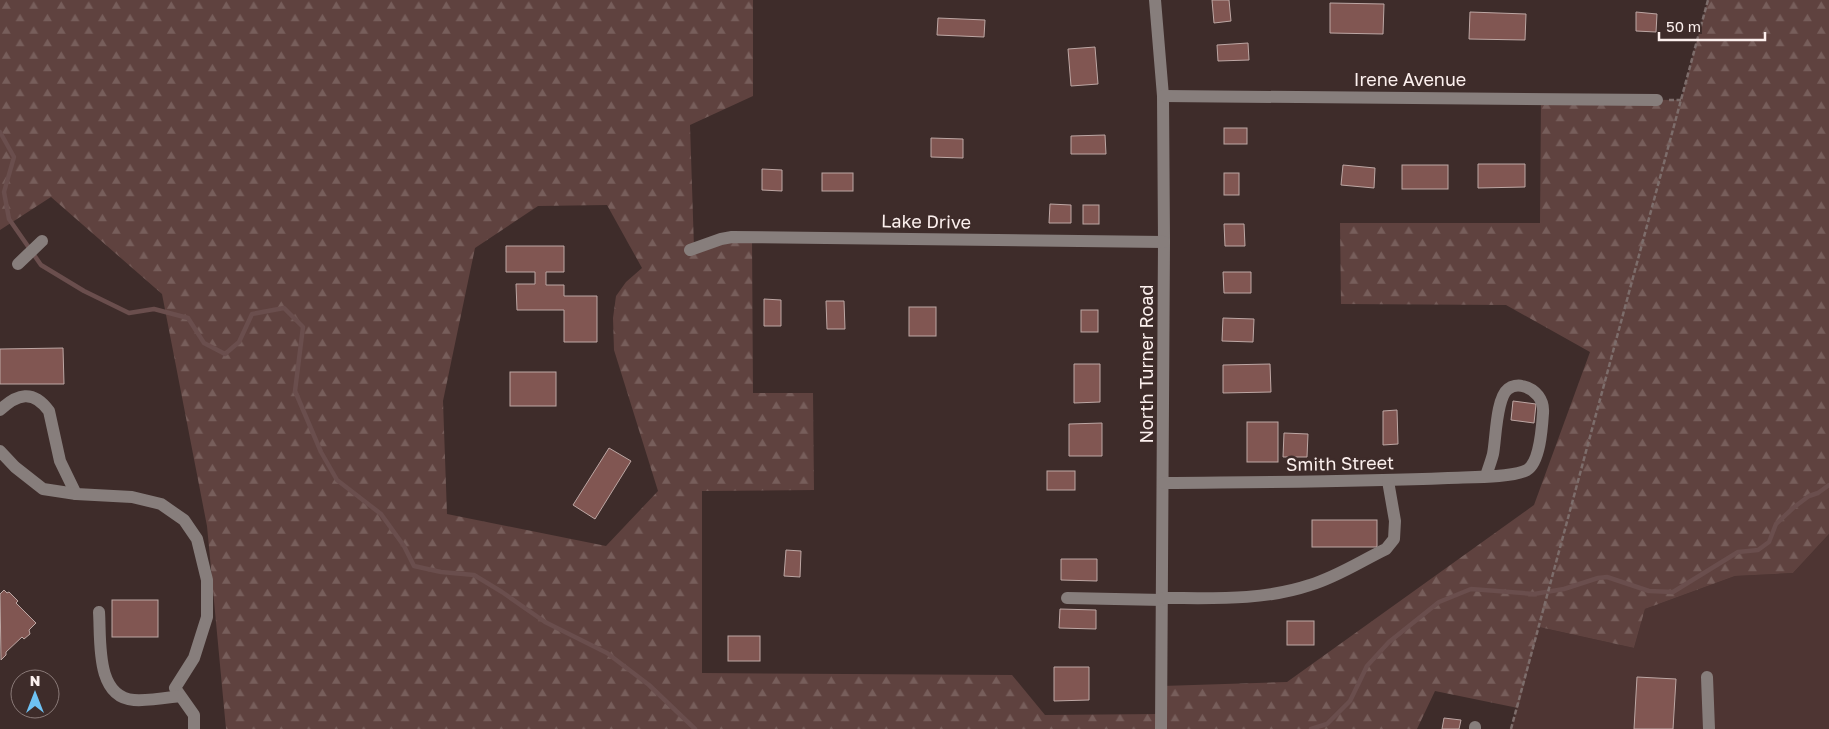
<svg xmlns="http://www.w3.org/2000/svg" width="1829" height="729" font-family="'Golos Text',sans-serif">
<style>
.built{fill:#4e3533}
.forest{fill:url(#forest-firs);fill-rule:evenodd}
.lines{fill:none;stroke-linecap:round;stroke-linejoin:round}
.stream{stroke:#6a4e4d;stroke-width:4.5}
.building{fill:#815652;stroke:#bda7a4}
.path{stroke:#7d6d6b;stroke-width:2.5;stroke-dasharray:5 2.5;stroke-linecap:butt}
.minor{stroke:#877e7c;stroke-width:12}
.labels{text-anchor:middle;stroke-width:5;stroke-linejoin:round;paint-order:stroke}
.street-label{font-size:18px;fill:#fcf0ee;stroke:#3e2c2a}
</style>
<defs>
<pattern id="forest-firs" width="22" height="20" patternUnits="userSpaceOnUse" patternTransform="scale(1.25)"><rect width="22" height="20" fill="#5f423f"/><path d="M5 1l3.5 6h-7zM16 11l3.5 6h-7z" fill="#775e5b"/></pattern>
</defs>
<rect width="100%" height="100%" fill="#3e2c2a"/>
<!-- built -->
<polygon class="built" points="1829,534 1829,729 1511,729 1539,627 1634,648 1645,609 1735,576 1793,573"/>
<!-- forest -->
<path class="forest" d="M0,0h753v96l-63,29 4,123 58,-10 1,155h60l1,97 -112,1v182l310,2 33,40 116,-1 1,-28 125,-4 247,-177 56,-153 -84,-47 -165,-1 -1,-81h200l1,-124 140,1 27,-100h121v534l-36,39 -58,3 -90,33 -11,39 -95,-21 -21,81 -83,-17 -18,38h-1191l-19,-203 -45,-232 -111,-97 -51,33zM607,205l35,63 -16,14 -10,14 -3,22 1,32 44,141 -52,55 -159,-32 -4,-113 32,-153 63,-42z"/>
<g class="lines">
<!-- stream -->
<g class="stream">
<polyline points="0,132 14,157 4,192 9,219 41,265 84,291 129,313 154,309 188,318 204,343 225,354 239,342 252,314 284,308 303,327 295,391 321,452 337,480 381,514 404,546 414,566 441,572 474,575 502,592 545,622 607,653 649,685 695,729"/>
<polyline points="1311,729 1327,724 1350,701 1367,666 1389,642 1439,602 1471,589 1534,594 1564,589 1598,578 1607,577 1649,591 1673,592 1738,552 1758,550 1769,542 1776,524 1793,508 1809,496 1818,493 1829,485"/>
</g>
</g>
<!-- building -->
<g class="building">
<polygon points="1212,0 1229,0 1231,21 1214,23"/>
<polygon points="1330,3 1384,4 1383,34 1330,33"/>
<polygon points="1470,12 1526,14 1525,40 1469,39"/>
<polygon points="1636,12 1657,14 1656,32 1636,31"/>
<polygon points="938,18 985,20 984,37 937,35"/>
<polygon points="1248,43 1249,60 1218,61 1217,45"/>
<polygon points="1095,47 1098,84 1071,86 1068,49"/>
<rect x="1224" y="128" width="23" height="16"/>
<polygon points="1105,135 1106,154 1071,154 1071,136"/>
<polygon points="931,138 963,139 963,158 931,157"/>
<polygon points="1478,164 1525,164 1525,187 1478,188"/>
<polygon points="1343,165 1375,168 1374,188 1341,185"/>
<rect x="1402" y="165" width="46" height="24"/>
<polygon points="762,169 782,170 782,191 762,190"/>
<rect x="822" y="173" width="31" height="18"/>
<rect x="1224" y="173" width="15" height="22"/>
<polygon points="1050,204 1071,205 1071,223 1049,223"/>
<rect x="1083" y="205" width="16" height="19"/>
<polygon points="1224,224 1244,224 1245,246 1225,246"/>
<polygon points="506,246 564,246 564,272 546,272 546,285 564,285 564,296 597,296 597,342 564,342 564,310 517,310 516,284 535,284 535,272 506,272"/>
<polygon points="1223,272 1251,272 1251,293 1224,293"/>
<polygon points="764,299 781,300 781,326 764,326"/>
<polygon points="826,301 844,301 845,329 827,329"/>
<rect x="909" y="307" width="27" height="29"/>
<rect x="1081" y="310" width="17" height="22"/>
<polygon points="1223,318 1254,319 1253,342 1222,341"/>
<polygon points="63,348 64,384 0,384 0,349"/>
<polygon points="1074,364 1100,364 1100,402 1074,403"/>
<polygon points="1270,364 1271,392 1223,393 1223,365"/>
<rect x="510" y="372" width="46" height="34"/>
<polygon points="1513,401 1536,404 1534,423 1511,420"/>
<polygon points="1397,410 1398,444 1383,445 1383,411"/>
<rect x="1247" y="422" width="31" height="40"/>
<polygon points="1102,423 1102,456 1069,456 1069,424"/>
<polygon points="1284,433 1308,434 1307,457 1283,457"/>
<polygon points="609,448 631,461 595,519 573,505"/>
<rect x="1047" y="471" width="28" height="19"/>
<rect x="1312" y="520" width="65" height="27"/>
<polygon points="786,550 801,551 800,577 784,576"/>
<polygon points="1061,559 1097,559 1097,581 1061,580"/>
<polygon points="4,590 7,593 9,592 18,601 16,603 36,623 29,630 30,634 24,639 22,637 6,652 6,655 1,660 0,594"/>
<rect x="112" y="600" width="46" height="37"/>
<polygon points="1060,609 1096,610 1096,629 1059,628"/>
<rect x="1287" y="621" width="27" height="24"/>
<rect x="728" y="636" width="32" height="25"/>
<polygon points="1054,667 1089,667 1089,700 1054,701"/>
<polygon points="1637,677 1676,679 1673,729 1634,729"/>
<polygon points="1444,718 1461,720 1459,729 1442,729"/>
</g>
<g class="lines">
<!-- path -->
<g class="path">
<polyline points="1669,100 1681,100"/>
<polyline points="1511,729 1708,0"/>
</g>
<!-- minor -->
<g class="minor">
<polyline points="1155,0 1163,96 1164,242 1161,729"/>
<polyline points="1163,96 1657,100"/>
<polyline points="690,250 721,239 732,237 1164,242"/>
<polyline points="18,264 42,241"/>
<path d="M0,410c17,-16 33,-21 49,1l11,50 16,33"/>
<polyline points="0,451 15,467 43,489 76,494 132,497 161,504 184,520 197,539 207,580 207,617 194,658 175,688 194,715 194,729"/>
<path d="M1164,483c95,-1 189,-1 284,-5 18,-1 65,0 79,-8 13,-8 15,-42 16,-57 1,-13 -7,-24 -21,-27 -4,-1 -10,0 -14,3 -12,9 -12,50 -15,65 -2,8 -5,15 -7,22"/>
<polyline points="1067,598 1163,600"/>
<path d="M1163,598c49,0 99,3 147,-13 27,-8 51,-24 76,-36l8,-10 1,-18 -7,-40"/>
<path d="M99,612c2,28 -4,85 35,88 15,1 31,-2 46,-4"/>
<polyline points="1707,677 1709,729"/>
<polyline points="1475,729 1475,727"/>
</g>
</g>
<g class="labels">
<!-- street labels -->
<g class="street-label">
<text x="1410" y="86">Irene Avenue</text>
<text transform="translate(926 222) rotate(1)" y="6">Lake Drive</text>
<text transform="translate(1147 364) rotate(-90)" y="6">North Turner Road</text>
<text transform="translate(1340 464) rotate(-1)" y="6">Smith Street</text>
</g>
</g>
<!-- north arrow -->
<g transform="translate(35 694)"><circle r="24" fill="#3e2c2a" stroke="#8a7a78"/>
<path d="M0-4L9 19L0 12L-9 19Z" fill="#6ec2f3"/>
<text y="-8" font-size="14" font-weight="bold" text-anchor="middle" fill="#fcf0ee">N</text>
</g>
<!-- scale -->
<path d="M1659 32v8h106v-8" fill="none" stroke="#fcf0ee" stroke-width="2.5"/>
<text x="1666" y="32" font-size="15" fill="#fcf0ee" stroke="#3e2c2a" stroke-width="4" paint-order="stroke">50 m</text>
</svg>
